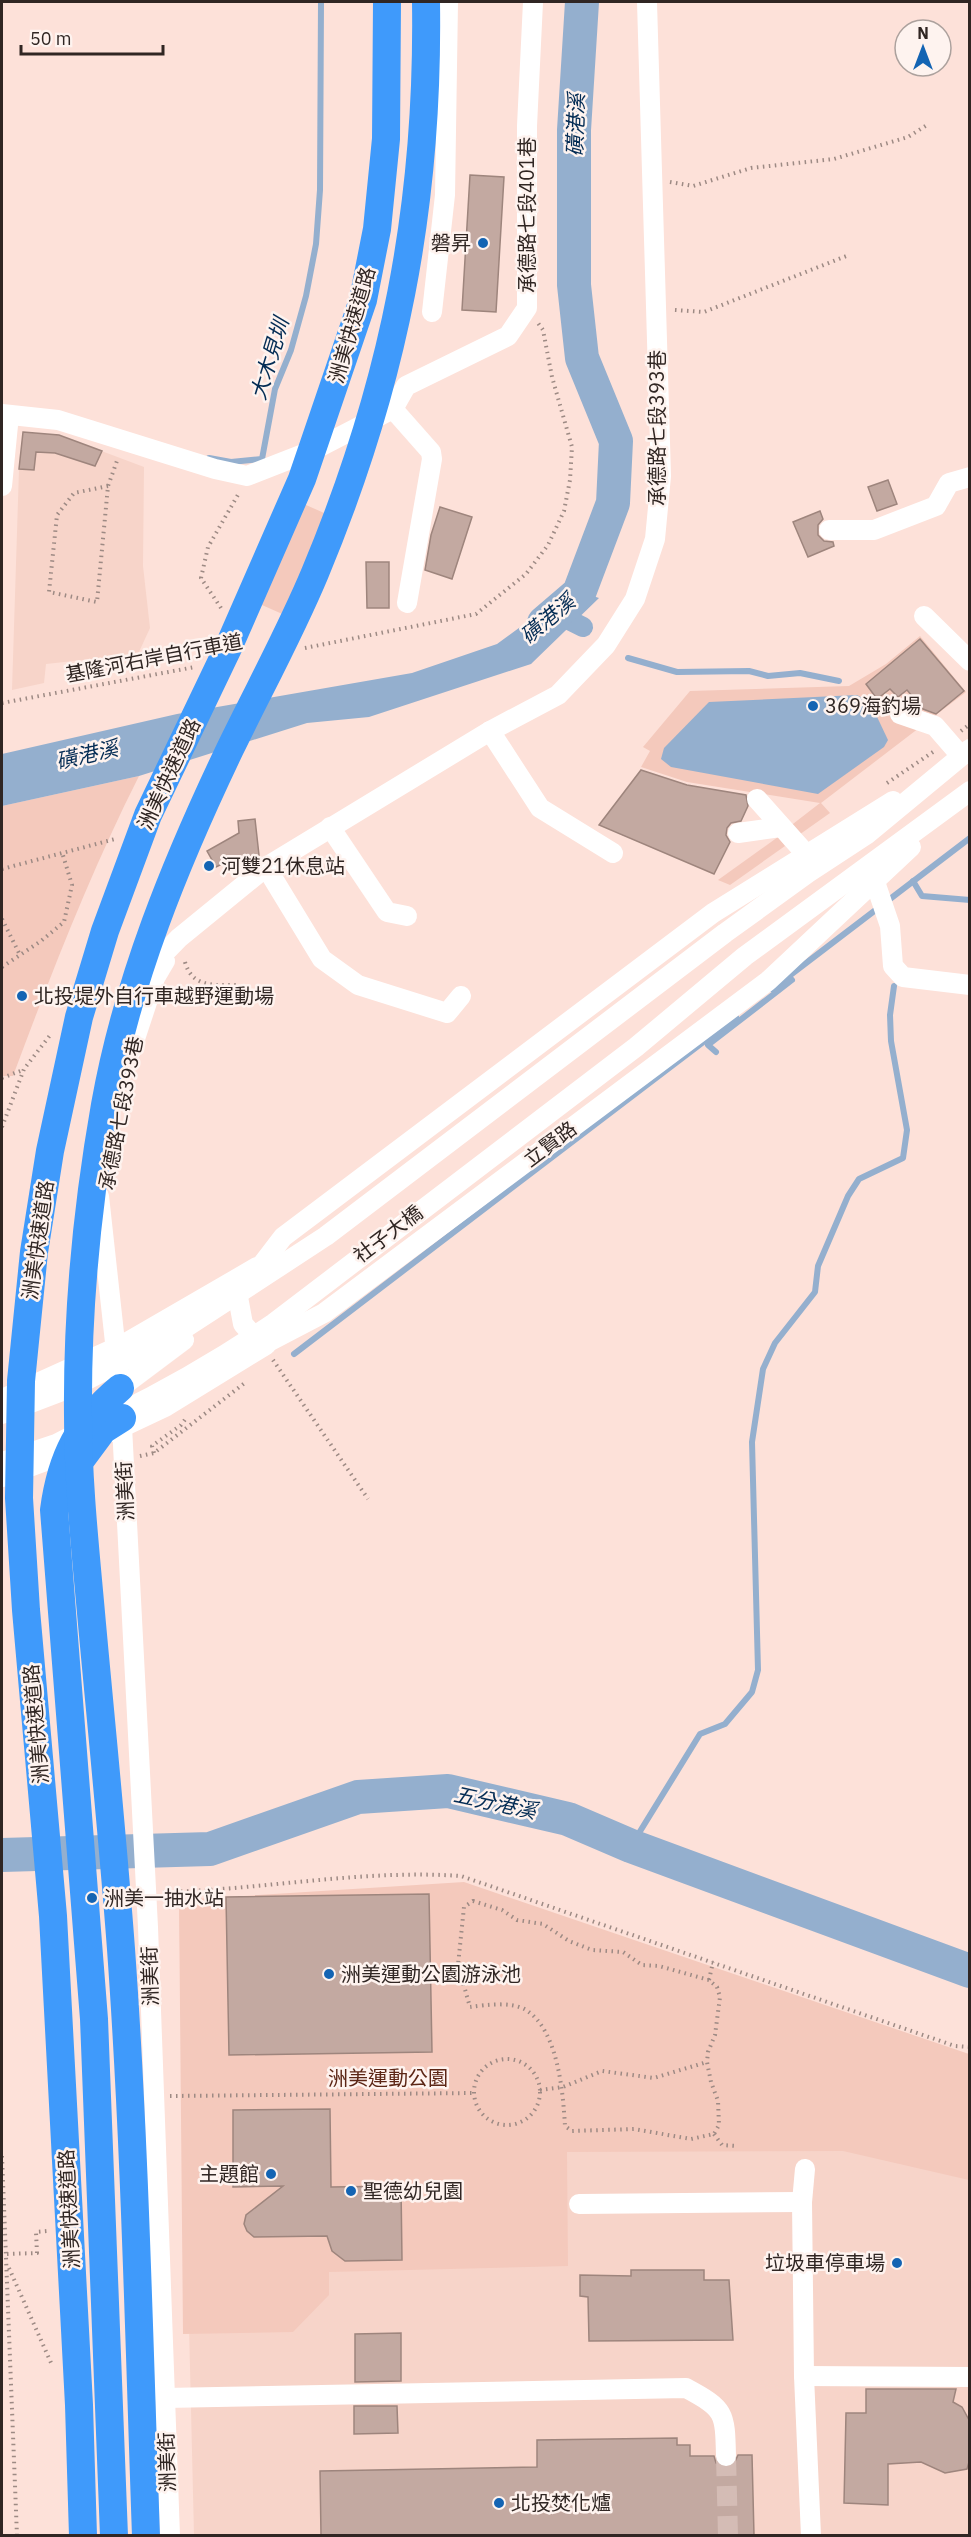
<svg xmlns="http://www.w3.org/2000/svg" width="971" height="2537" font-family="'IBM Plex Sans','Noto Sans TC',sans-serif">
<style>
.built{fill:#f7d4c9}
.green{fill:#f4c9bc}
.water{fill:#94afce}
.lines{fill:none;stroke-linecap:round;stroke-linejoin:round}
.stream{stroke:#94afce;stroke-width:6}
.canal{stroke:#94afce;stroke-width:20}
.river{stroke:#94afce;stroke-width:34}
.building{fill:#c3a9a1;stroke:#9e857d;stroke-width:1.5}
.minor-tunnel{stroke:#d4bcb5;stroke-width:20;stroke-dasharray:20 10;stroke-linecap:butt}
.path{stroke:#9d8a84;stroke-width:4;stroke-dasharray:1.5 4.5;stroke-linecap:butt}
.minor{stroke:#fff;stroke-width:20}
.highway{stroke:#3f9afb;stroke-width:28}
.poi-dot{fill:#1464b3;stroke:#fef3ef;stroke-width:2}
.labels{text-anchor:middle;stroke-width:5;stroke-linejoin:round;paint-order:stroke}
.street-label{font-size:20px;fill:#302623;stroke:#fef3ef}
.poi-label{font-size:20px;fill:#302623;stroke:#fef3ef;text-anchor:start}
.park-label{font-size:20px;fill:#5c2615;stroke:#fef3ef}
.water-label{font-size:21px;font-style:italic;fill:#042c54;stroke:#fef3ef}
</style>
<rect width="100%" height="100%" fill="#fde1d9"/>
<!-- built -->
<g class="built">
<polygon points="23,432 59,435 144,467 143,566 150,628 138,654 46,664 44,683 12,690 19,469"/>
<polygon points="462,1887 969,2056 969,2535 194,2535 179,1908"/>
</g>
<!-- green -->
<g class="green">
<polygon points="288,497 349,524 305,624 244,597"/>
<polygon points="920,636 966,692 821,803 830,813 796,837 789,827 820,803 687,782 641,767 650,751 643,747 690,691 849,686 886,664"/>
<path d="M139,776c-49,97 -88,198 -126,300h-11v-270z"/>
<polygon points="778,837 785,846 730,885 718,880"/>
<polygon points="464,1882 969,2054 969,2180 843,2151 567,2152 568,2266 329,2272 329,2295 293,2332 183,2334 179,1900"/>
</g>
<!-- water -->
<g class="water">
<polygon points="572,589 599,598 531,664 369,717 307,723 139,776 2,806 2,754 177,714 412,673 497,644"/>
<polygon points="857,695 870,702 888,740 884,747 818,794 671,767 661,759 664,748 709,702"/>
</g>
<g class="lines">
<!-- stream -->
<g class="stream">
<polyline points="209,458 231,462 262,459 275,389 291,350 306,296 316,244 320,190 321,2"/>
<polyline points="628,658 677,672 749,671 768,676 800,673 839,681"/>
<polyline points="913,881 922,896 970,900"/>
<polyline points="772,989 970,838"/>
<polyline points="716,1052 708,1045 792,980"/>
<polyline points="294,1354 736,1017"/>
<polyline points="631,1846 700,1734 725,1724 752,1692 758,1670 752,1442 763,1369 775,1343 815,1292 818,1266 848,1196 859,1179 903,1158 907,1130 891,1041 890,1015 894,986"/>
</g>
<!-- canal -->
<polyline class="canal" points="555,613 583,627"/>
<!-- river -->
<g class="river">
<polyline points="544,623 579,593 613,503 616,441 582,358 574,285 574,130 582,2"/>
<polyline points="2,1855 210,1849 358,1797 448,1791 568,1819 631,1846 970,1971"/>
</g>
</g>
<!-- building -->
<g class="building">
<polygon points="470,175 504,177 496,312 462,310"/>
<polygon points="23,432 59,435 102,451 95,466 55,453 36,452 34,470 19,469"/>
<polygon points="888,480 897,504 877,511 868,487"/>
<polygon points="440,507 472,517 452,579 425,570 431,535"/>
<polygon points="820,511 823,519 818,525 818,535 824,541 833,542 834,546 808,557 793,522"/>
<polygon points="366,562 389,562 389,608 367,608"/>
<polygon points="920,639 964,691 936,714 923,709 907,690 898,697 890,689 877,699 866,684"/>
<polygon points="641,770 687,785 746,795 748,806 741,821 731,823 727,828 726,835 730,842 714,874 599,825"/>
<polygon points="255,819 259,855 232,859 216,867 207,851 239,833 238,821"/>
<polygon points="429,1894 432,2052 229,2055 226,1897"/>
<polygon points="330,2109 331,2187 401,2186 402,2260 345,2261 332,2251 327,2236 254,2237 247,2231 244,2224 246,2215 283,2186 233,2187 233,2110"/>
<polygon points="631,2270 704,2270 704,2280 729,2280 733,2340 589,2341 588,2297 580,2296 580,2275 631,2276"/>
<polygon points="401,2333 401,2381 355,2382 355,2334"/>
<polygon points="866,2389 956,2389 953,2402 962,2407 969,2420 969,2462 967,2469 945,2473 921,2462 888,2464 888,2505 844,2503 846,2413 866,2413"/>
<polygon points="354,2406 397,2406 398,2433 354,2434"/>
<polygon points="677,2438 677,2445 690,2445 690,2456 714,2456 716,2463 726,2468 733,2466 738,2455 752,2455 754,2535 321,2535 320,2471 537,2467 537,2440"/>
</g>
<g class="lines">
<!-- minor-tunnel -->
<polyline class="minor-tunnel" points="726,2456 728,2536"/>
<!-- path -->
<g class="path">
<polyline points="670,182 693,186 751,168 834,159 908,137 927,125"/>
<polyline points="675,310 704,312 849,255"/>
<polyline points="108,486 74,493 57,515 49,592 97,602 108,486 118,458"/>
<polyline points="221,608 201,578 208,547 239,493"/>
<polyline points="305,648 476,614 526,574 548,545 564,511 570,480 572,447 552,377 543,330 538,323"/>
<polyline points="2,703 195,667"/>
<polyline points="961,731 970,724"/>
<polyline points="887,783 933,752"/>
<polyline points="2,869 115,839"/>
<polyline points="2,919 20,955"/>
<path d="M185,962c7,26 30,23 51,23"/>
<polyline points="2,967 41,941 64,922 72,885 62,852"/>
<polyline points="2,1078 23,1070"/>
<polyline points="2,1127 24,1069 51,1034"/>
<polyline points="273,1360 368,1499"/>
<polyline points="154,1453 152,1446 181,1425 187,1417"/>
<polyline points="140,1456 154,1453 246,1382"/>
<path d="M163,1892c99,-2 199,-23 298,-16l494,170 15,1"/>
<path d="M473,1901l29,9 15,10 26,4 26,17 23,9 31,2 19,13 17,1 50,14 8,7 3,10 -5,38 -7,17 -1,10 4,20 7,19 1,24 -5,9 -23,5 -57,-10 -62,2 -7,-5c-2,-34 -7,-96 -39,-116 -15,-9 -40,-5 -56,-3l-12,-42 6,-58z"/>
<polyline points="709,1980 713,1962"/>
<circle cx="507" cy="2092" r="33"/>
<polyline points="540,2090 563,2087 602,2071 654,2078 707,2062"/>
<polyline points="170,2096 474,2093"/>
<polyline points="714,2134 722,2145 737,2146"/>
<polyline points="2,2156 17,2536"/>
<polyline points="7,2254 37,2253 36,2232 47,2231"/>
<polyline points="9,2268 52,2365"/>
</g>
<!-- minor -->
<g class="minor">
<polyline points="432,312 445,195 448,2"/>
<polyline points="393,409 431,452 432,459 407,603"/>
<polyline points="2,414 58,420 215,469 247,476 316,449 393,409 406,386 508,336 527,308 527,126 533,2"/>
<polyline points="2,486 9,415"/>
<polyline points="829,530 874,530 936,506 949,483 970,477"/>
<polyline points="924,616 970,661"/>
<polyline points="900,714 935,726 961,756"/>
<polyline points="490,731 540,808 613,853"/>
<polyline points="757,799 806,854"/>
<polyline points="330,827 387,912 407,916"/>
<polyline points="738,833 780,827"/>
<polyline points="266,867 322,959 358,985 447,1013 461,996"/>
<polyline points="875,882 890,926 893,966 903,977 970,985"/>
<polyline points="141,977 179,938 266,867 490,731 558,695 606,645 635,599 655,539 661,476 647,2"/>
<polyline points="131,1051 155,978 165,961"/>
<polyline points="99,1196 120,1388 148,1927 170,2536"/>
<polyline points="248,1283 283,1237 713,913 893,801"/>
<polyline points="238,1297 243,1324 262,1345"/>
<polyline points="255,1349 324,1313 768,981 911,847"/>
<polyline points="120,1388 184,1340"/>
<polyline points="2,1399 126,1343 257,1267"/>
<polyline points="2,1414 73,1387 179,1332 326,1236 725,933 808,873 866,835 970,749"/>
<path d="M113,1416c56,-27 109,-58 161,-93l362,-276 109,-91 225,-165"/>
<polyline points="112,1432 165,1407 266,1345"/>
<polyline points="2,1462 56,1444 81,1431"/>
<polyline points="2,1477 75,1450"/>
<polyline points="805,2169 802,2202 804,2376 811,2536"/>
<polyline points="579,2204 802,2202"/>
<polyline points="804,2376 970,2377"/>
<path d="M165,2398l521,-10c39,21 39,24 40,68"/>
</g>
<!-- highway -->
<g class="highway">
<polyline points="83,1457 103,1430 122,1418"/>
<polyline points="83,2536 79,2405 53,1916 26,1610 19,1498 21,1381 34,1252 50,1151 79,1017 105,931 148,815 228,648 302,479 363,300 377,229 386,139 387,2"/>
<path d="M114,2536l-20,-517 -40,-509c7,-53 25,-88 66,-122"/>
<path d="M146,2536c-7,-196 -11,-392 -25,-587 -8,-108 -19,-216 -29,-325 -6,-69 -14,-138 -14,-208 -1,-104 9,-209 27,-311 22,-124 71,-243 125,-356 28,-58 60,-116 85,-176 79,-189 114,-367 111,-571"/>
</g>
</g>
<!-- markers -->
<g class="poi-dot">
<circle cx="483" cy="243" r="6"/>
<circle cx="813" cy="706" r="6"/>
<circle cx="209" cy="866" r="6"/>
<circle cx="22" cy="996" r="6"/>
<circle cx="92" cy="1898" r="6"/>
<circle cx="329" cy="1974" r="6"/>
<circle cx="271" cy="2174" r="6"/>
<circle cx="351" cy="2191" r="6"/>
<circle cx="897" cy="2263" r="6"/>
<circle cx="499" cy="2503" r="6"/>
</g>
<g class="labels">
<!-- street labels -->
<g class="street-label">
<text transform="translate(527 215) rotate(-90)" y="7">承德路七段401巷</text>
<text transform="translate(352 325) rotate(-74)" y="7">洲美快速道路</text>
<text transform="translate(657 428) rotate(-90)" y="7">承德路七段393巷</text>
<text transform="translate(154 658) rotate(-11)" y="7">基隆河右岸自行車道</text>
<text transform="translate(169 774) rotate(-65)" y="7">洲美快速道路</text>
<text transform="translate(121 1113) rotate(-79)" y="7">承德路七段393巷</text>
<text transform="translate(550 1144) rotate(-37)" y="7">立賢路</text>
<text transform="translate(388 1234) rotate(-37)" y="7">社子大橋</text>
<text transform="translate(38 1240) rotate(-82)" y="7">洲美快速道路</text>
<text transform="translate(125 1491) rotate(-93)" y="7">洲美街</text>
<text transform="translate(36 1724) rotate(-95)" y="7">洲美快速道路</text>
<text transform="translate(150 1976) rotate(-92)" y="7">洲美街</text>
<text transform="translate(69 2209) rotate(-93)" y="7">洲美快速道路</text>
<text transform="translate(167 2462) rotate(-92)" y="7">洲美街</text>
</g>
<!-- poi labels -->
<g class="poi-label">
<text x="471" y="250" text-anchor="end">磐昇</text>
<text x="825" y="713">369海釣場</text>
<text x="221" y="873">河雙21休息站</text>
<text x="34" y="1003">北投堤外自行車越野運動場</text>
<text x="104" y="1905">洲美一抽水站</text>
<text x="341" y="1981">洲美運動公園游泳池</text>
<text x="259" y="2181" text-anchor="end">主題館</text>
<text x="363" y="2198">聖德幼兒園</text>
<text x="885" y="2270" text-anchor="end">垃圾車停車場</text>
<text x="511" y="2510">北投焚化爐</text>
</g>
<!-- park labels -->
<g class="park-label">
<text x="388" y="2085">洲美運動公園</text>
</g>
<!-- water labels -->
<g class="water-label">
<text transform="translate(576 125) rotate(-88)" y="7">磺港溪</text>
<text transform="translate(270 359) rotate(-73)" y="7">大木見圳</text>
<text transform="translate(548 619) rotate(-40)" y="7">磺港溪</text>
<text transform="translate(87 755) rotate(-13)" y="7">磺港溪</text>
<text transform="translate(495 1803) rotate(12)" y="7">五分港溪</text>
</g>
</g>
<!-- border -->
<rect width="971" height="2537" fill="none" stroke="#302623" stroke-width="6"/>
<!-- north arrow -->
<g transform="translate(923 48)"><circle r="28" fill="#fef3ef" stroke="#aca19d" stroke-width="1.5"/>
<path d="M0-4.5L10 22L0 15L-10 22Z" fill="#1464b3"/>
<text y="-9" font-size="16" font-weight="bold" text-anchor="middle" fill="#302623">N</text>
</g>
<!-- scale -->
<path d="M21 45v9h142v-9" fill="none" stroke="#302623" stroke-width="3"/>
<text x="30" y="45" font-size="18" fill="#302623" stroke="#fef3ef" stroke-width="4.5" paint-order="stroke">50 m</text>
</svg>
